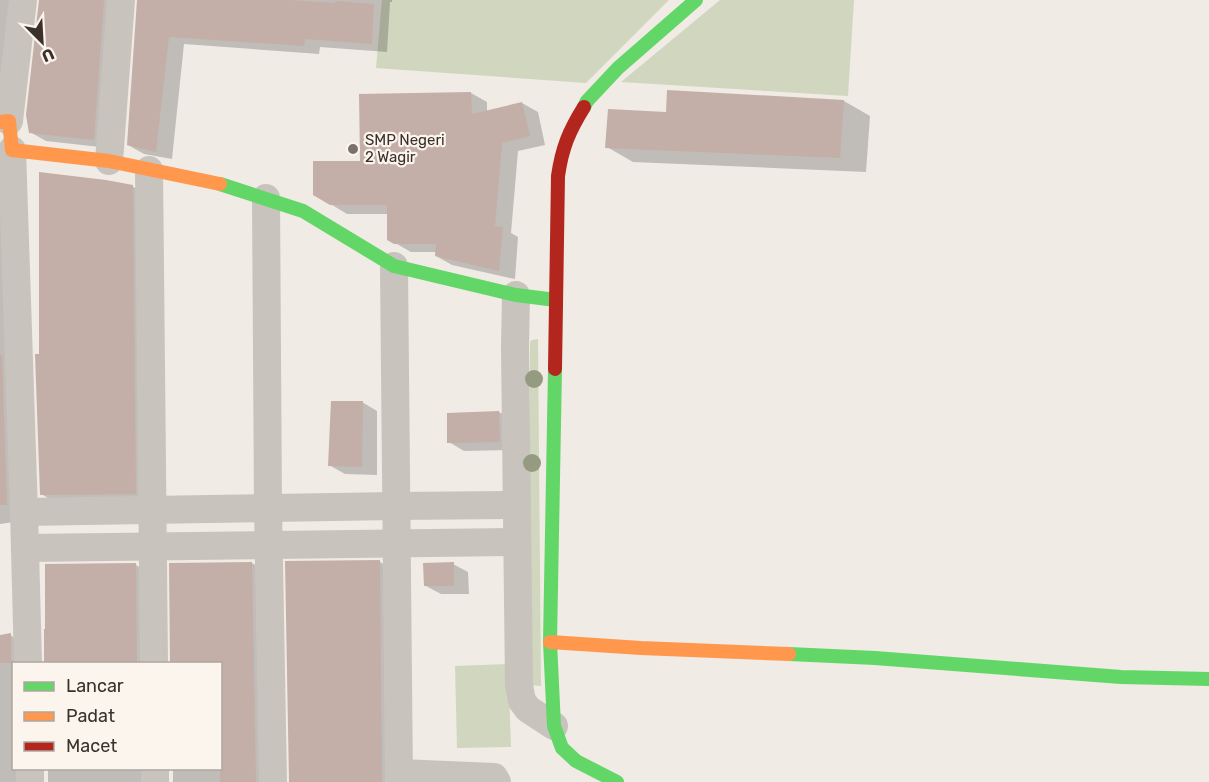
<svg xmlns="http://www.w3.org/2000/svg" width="1209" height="782" font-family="Rubik,sans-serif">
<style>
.green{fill:#d1d6bf}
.shadow{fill:#0003}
.building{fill:#c3afa7}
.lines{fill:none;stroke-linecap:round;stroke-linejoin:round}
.street{stroke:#c9c3be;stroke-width:28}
.fast{stroke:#63d668;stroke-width:14}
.slow{stroke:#ff974d;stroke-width:14}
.jam{stroke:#b3261e;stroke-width:14}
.tree{fill:#959b80}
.poi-dot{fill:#7a716c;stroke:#fbf5ee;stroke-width:2}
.labels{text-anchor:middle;stroke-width:4.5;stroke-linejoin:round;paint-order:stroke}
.poi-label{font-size:15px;fill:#3b302b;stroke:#fbf5ee;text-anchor:start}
</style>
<rect width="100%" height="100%" fill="#f0ebe5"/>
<!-- green -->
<g class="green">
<polygon points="382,0 669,0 586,83 376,68"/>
<polygon points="720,0 854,0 848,96 621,82"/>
<polygon points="538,339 541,686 530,685 528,681 530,342 532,340"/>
<polygon points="508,664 511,747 457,748 455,666"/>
</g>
<!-- shadow -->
<g class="shadow">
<polygon points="0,0 24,0 0,121"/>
<polygon points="41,0 123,0 109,148 46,141 30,132"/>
<polygon points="139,0 392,0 392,2 390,2 387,52 320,47 319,54 184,44 172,159 144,154 128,145"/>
<polygon points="471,93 487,102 487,112 522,103 538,112 545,145 518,151 511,233 518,237 515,279 452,265 436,256 437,252 411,252 388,239 389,214 347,214 314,194 361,162"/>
<polygon points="844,101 870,116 866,172 633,162 607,147 668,114"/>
<polygon points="0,143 22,521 0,524"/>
<polygon points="132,186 147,195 151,502 57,503 41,494 40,355"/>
<polygon points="362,402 377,411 377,475 345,474 329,465"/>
<polygon points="499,412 514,421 514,450 464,451 449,442"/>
<polygon points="380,562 395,571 397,782 291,782"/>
<polygon points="252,563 267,572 271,782 173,782 173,768 220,768 220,664 172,664 171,564"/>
<polygon points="453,564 468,572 469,594 441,594 426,586"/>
<polygon points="136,565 151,574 152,664 46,664 47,566"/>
<polygon points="10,635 26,644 26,664 14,664 14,768 31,768 29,782 0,782 0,636"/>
<polygon points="48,768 156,768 153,782 48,782"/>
</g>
<!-- building -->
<g class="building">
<polygon points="39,0 104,0 94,140 29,133 26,115"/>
<polygon points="137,0 289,0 335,3 335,1 374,4 372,44 305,39 304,46 169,37 156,152 127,145"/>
<polygon points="667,90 844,100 840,158 605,148 608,109 666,112"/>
<polygon points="471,92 472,114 522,102 530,136 502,143 495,226 503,227 499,271 435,256 436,244 394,244 387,240 387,205 330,205 313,195 313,161 360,161 359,94"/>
<polygon points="39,172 106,180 133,185 136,494 40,495 35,354 39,354"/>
<polygon points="0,355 2,355 7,505 0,505"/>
<polygon points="331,401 363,401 362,467 328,466"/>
<polygon points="499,411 500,442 447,443 447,413"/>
<polygon points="380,560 382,782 289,782 285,561"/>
<polygon points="252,562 256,782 220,782 220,663 170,663 169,563"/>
<polygon points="454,562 454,586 424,586 423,563"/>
<polygon points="136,563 137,663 44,663 44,629 45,629 45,564"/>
<polygon points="11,633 11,663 0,663 0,635"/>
</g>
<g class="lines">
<!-- street -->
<g class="street">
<polyline points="9,121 23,0"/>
<polyline points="12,150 24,512 28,664"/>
<polyline points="109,161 121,0"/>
<polyline points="149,170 154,664"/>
<polyline points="266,198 268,508 273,782"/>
<polyline points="394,266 399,782"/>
<polyline points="516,295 515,347 519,685 522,701 528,709 554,726"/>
<polyline points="24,512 396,506 517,505"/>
<polyline points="25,548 517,542"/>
<polyline points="30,768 30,782"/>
<polyline points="155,768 155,782"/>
<polyline points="400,773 494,777 497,782"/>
</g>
<!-- fast -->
<g class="fast">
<polyline points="584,107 587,101 618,68 696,0"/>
<polyline points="220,184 303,211 394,266 516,295 556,300"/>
<polyline points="555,369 550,642 554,726 562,748 576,761 617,782"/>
<polyline points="789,654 875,658 1121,677 1209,679"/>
</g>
<!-- slow -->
<g class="slow">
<polyline points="0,122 9,121 12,150 109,161 220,184"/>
<polyline points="550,642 641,648 789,654"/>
</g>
<!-- jam -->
<path class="jam" d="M555,369l3,-193c4,-28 11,-45 26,-69"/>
</g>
<!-- trees -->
<g class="tree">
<circle cx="534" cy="379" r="9"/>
<circle cx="532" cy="463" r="9"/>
</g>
<!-- markers -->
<circle class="poi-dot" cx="353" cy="149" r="6"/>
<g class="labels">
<!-- poi labels -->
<g class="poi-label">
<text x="365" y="145">SMP Negeri<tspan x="365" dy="17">2 Wagir</tspan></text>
</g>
</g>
<!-- legend -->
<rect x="12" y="662" width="210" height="108" fill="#fbf5ee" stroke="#aea6a0" stroke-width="1.5"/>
<rect x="24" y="682" width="30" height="9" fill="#63d668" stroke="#aea6a0" stroke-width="1.5"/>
<text x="66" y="692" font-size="18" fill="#3b302b">Lancar</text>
<rect x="24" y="712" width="30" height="9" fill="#ff974d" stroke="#aea6a0" stroke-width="1.5"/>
<text x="66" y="722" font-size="18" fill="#3b302b">Padat</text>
<rect x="24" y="742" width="30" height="9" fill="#b3261e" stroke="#aea6a0" stroke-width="1.5"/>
<text x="66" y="752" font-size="18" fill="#3b302b">Macet</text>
<!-- north arrow -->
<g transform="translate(42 42) rotate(156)" stroke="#fbf5ee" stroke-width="4.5" paint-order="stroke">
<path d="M0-4.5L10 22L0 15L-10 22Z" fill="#3b302b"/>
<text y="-9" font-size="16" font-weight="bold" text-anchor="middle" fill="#3b302b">U</text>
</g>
</svg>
